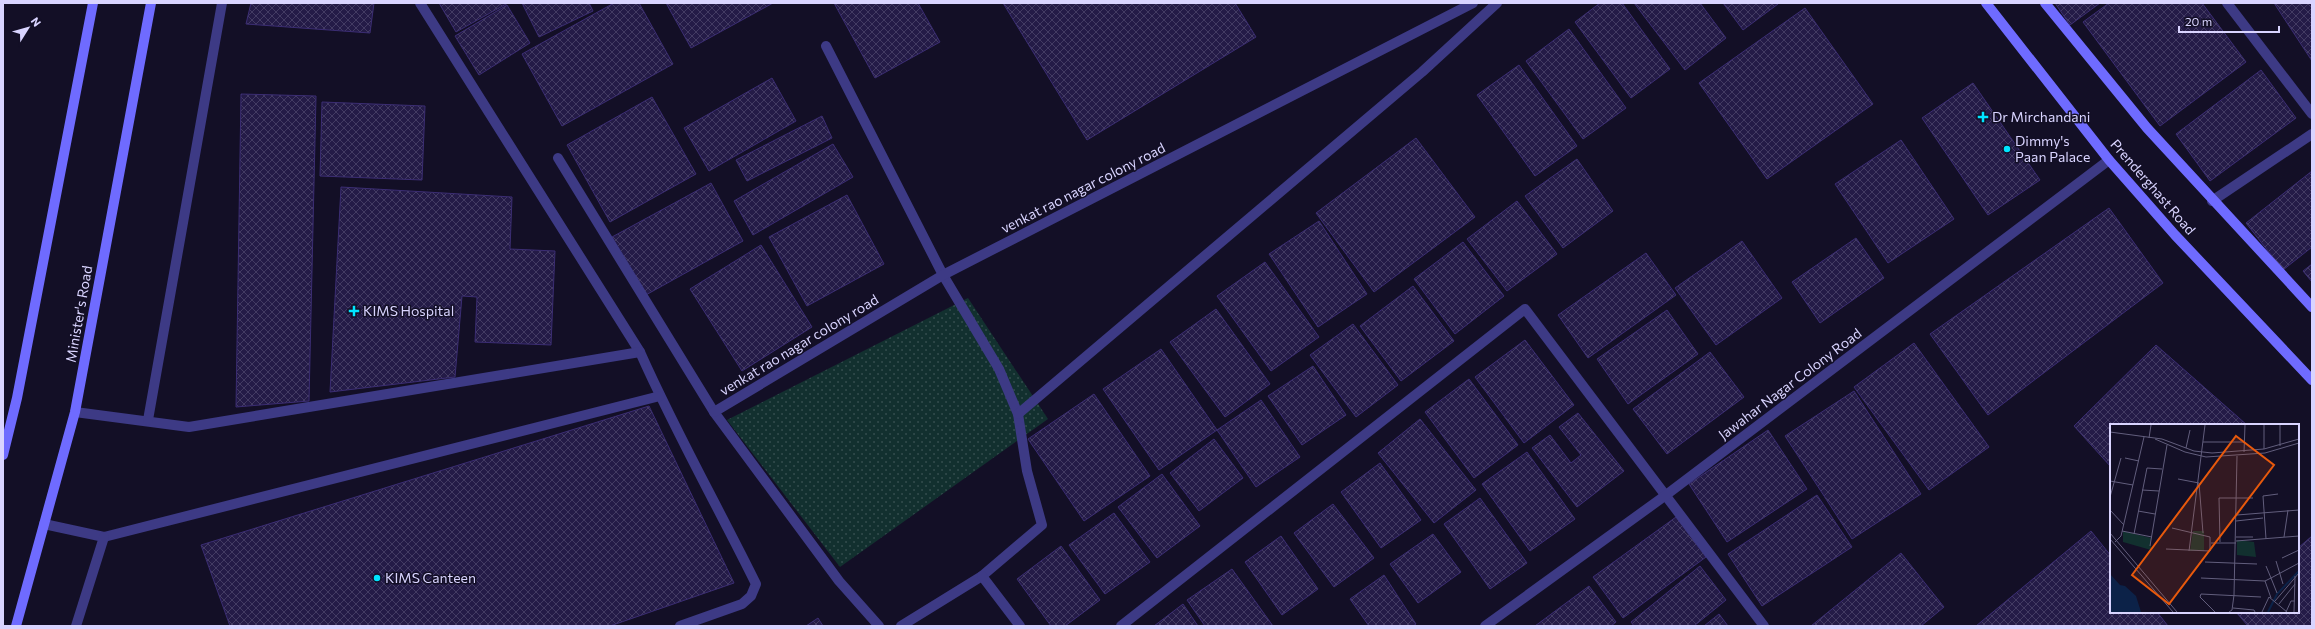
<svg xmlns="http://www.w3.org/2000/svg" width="2315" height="629" font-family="Commissioner,sans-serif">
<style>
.grass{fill:url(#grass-dots)}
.building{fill:url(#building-cross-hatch);stroke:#3b2d73}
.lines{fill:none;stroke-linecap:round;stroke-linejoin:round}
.lane{stroke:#3d3a85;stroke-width:10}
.street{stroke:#3d3a85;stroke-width:10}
.secondary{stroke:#6f6bff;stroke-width:10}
.poi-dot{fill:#00e5ff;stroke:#130f26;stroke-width:1.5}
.labels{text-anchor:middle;stroke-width:3;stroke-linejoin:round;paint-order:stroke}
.poi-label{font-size:14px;fill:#d9d4ff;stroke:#130f26;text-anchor:start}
.street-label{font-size:14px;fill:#d9d4ff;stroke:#130f26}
.inset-river{fill:none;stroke:#0c2248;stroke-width:2}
.inset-road{fill:none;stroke:#625e7d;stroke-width:1}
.view{fill:#e8590c;fill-opacity:0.15;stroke:#e8590c;stroke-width:2}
.inset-edge{fill:none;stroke:#d9d4ff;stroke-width:2}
</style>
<defs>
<pattern id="grass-dots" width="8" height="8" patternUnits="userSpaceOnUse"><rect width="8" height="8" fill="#12302f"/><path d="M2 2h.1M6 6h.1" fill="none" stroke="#344d4e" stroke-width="1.8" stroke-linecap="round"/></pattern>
<pattern id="building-cross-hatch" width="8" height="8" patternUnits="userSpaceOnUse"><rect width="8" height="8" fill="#241b47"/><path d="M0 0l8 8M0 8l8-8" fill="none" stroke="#433b63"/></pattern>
</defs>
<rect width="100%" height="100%" fill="#130f26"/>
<!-- grass -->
<polygon class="grass" points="968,298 1048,419 840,567 727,420"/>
<!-- building -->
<g class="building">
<polygon points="251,3 374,3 370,33 246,24"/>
<polygon points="439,3 508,3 456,32"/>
<polygon points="522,3 589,3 593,11 539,37"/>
<polygon points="614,3 639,3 673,64 562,126 522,54"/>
<polygon points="666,3 773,3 691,48"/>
<polygon points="834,3 918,3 940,42 875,78"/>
<polygon points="1003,3 1235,3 1256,37 1087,140"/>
<polygon points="1600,3 1622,3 1670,69 1631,98 1575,22"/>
<polygon points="1634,3 1700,3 1726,38 1685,70"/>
<polygon points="1723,3 1777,3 1778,4 1743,30"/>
<polygon points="2055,3 2100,3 2070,25"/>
<polygon points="2109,3 2202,3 2246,62 2160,126 2083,22"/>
<polygon points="2274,3 2312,3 2312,61"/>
<polygon points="507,5 530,43 479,75 455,36"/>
<polygon points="1805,8 1873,104 1767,179 1699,83"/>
<polygon points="1569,29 1626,108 1583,139 1526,61"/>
<polygon points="1519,65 1577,146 1535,176 1477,95"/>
<polygon points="2261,70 2296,118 2210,181 2176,134"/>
<polygon points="772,78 796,121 709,171 684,128"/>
<polygon points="1973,83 2040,180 1988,215 1922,118"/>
<polygon points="241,94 316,96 309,401 236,407"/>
<polygon points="652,97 696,174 610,222 567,145"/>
<polygon points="322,102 425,106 422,180 320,176"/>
<polygon points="822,116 832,138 747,181 736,160"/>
<polygon points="1416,138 1475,217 1374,292 1316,213"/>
<polygon points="1901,140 1954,219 1888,263 1835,184"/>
<polygon points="833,144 853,177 753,235 734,201"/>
<polygon points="1577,159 1613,211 1563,248 1525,196"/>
<polygon points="2312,171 2312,247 2283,270 2246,223"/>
<polygon points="711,183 743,241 644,296 612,237"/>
<polygon points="341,187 512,197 510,249 555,251 551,345 475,342 477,297 462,296 455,377 330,392"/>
<polygon points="847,195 884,264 807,306 769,237"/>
<polygon points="1517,201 1557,254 1507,291 1467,239"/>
<polygon points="2109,208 2163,283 1988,415 1930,334"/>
<polygon points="1319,221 1367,294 1318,327 1269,254"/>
<polygon points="1856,238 1884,278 1820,323 1792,282"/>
<polygon points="1742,241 1782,298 1716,345 1675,288"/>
<polygon points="1463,242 1504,296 1455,334 1414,279"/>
<polygon points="761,245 812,327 742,371 690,289"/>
<polygon points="1646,253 1676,295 1588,358 1558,315"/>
<polygon points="1265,262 1319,337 1271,371 1217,296"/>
<polygon points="2312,264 2312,282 2303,271"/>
<polygon points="1413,286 1454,341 1401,381 1360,326"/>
<polygon points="1216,309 1270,384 1225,417 1170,342"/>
<polygon points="1667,310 1698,354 1628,404 1597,359"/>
<polygon points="1353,324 1398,385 1356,417 1310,355"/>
<polygon points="1525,340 1574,405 1524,443 1475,377"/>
<polygon points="1914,343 1989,447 1929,490 1854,387"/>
<polygon points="2156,345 2247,425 2111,425 2111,467 2074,426"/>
<polygon points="1161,349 1217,430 1159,470 1103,389"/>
<polygon points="1710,352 1744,397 1667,454 1633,409"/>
<polygon points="1313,366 1346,415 1302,445 1268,396"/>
<polygon points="1469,379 1518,445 1474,478 1425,412"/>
<polygon points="1854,391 1921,494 1852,539 1785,436"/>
<polygon points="1094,394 1150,476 1084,521 1028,439"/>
<polygon points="1261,400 1300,457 1256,487 1217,430"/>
<polygon points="649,406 734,583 610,626 230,626 201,545"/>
<polygon points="1578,413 1624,471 1577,507 1532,448 1550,435 1571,463 1581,455 1559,427"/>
<polygon points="1420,419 1476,490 1434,523 1378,453"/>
<polygon points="1768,430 1807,489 1727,542 1689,484"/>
<polygon points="1214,439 1243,478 1199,511 1170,473"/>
<polygon points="1527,452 1575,519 1530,551 1482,484"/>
<polygon points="1380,463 1421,520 1381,548 1341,492"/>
<polygon points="1162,474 1200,526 1157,558 1118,507"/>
<polygon points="1817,495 1852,547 1762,606 1728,554"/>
<polygon points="1480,498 1527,563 1490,589 1444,524"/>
<polygon points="1333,504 1374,558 1334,587 1294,533"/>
<polygon points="1114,513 1150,562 1105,594 1069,545"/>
<polygon points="1676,517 1706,557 1623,618 1593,577"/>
<polygon points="2091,531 2111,556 2111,612 2157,612 2168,626 1976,626"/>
<polygon points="1433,534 1461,572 1418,603 1390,564"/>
<polygon points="1281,536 1318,589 1282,615 1245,562"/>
<polygon points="2312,536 2312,626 2248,626 2236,612 2298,612 2298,548"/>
<polygon points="1061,546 1100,600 1065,626 1051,626 1017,579"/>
<polygon points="1901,553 1944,607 1921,626 1811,626"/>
<polygon points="1700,566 1726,600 1694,626 1634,626 1631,622"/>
<polygon points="1232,569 1273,626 1205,626 1187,600"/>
<polygon points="1384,575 1416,624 1413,626 1369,626 1350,599"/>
<polygon points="1589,586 1616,622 1611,626 1535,626"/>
<polygon points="1183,604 1198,626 1154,626"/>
<polygon points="1719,614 1728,626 1704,626"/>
<polygon points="818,618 823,626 806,626"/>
</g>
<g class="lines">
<!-- lane -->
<g class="lane">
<path d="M420,3l220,349c35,79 78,155 116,232l-5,12 -9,8 -62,22"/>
<polyline points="75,412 189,427 640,352"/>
<polyline points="148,420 222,3"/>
<polyline points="44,524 104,537 660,396"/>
<polyline points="76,626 104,537"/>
</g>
<!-- street -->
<g class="street">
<polyline points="2227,3 2312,114"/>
<polyline points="826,46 943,275 999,369 1018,414 1027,471 1042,525 982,576 901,626"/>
<polyline points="558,158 714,412 839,581 879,626"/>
<polyline points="2212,201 2312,134"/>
<polyline points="714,412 943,275 1473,3"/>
<polyline points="1018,414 1422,72 1497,3"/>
<polyline points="982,576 1020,626"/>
<polyline points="1121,626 1525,309 1764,626"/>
<polyline points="1485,626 1666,495 2109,160"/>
</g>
<!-- secondary -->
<g class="secondary">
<polyline points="1986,3 2109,160 2175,235 2312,380"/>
<polyline points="2045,3 2147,128 2312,307"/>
<polyline points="3,455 17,398 93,3"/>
<polyline points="16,626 75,412 151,3"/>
</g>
</g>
<!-- markers -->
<g class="poi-dot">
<path d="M1981 111h4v4h4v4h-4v4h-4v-4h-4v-4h4z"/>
<circle cx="2007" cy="149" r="4"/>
<path d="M352 305h4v4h4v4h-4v4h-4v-4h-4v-4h4z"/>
<circle cx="377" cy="578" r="4"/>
</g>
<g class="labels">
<!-- poi labels -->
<g class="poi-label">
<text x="1992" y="122">Dr Mirchandani</text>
<text x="2015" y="146">Dimmy's<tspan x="2015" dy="16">Paan Palace</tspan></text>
<text x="363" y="316">KIMS Hospital</text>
<text x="385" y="583">KIMS Canteen</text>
</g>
<!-- street labels -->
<g class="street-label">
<text transform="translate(2153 187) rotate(49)" y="5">Prenderghast Road</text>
<text transform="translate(1083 188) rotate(-27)" y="5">venkat rao nagar colony road</text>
<text transform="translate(79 314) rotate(-80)" y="5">Minister's Road</text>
<text transform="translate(799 345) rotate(-31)" y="5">venkat rao nagar colony road</text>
<text transform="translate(1790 384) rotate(-37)" y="5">Jawahar Nagar Colony Road</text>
</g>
</g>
<!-- overview -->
<g transform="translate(2110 424)">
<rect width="189" height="189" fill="#130f26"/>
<path d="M13,107l28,7v12l-28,-8zM83,107h11v20h-14zM127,116l17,2 2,15 -19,-2z" fill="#12302f"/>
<path d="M0,150l10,11 5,1 11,10 5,16h-31z" fill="#0c2248"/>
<path class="inset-river" d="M158,188l9,-18 22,-23"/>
<path class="inset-road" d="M170,1v21M0,8l52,7 32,12 18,2 52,-4 35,-10M39,14l2,-13M45,15l30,13 21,5 59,-4 34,-10M93,18h41M76,24l4,-18M154,25v-24M134,28l1,-27M15,34l14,3M68,55l21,4 4,50M0,57l23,4M32,66l17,1M0,73l11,-39M0,86l14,15M28,87l17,3M127,91l62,-5M126,97l27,-3M12,107l30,6M0,109l67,79M24,110l13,-66 15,1M126,113h17M174,113l4,-27M0,115l63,73M156,115l-3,-43 15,-2M126,117l63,-5M5,118l6,-6 23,-99M110,118l-1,-44h34M101,119h25M40,122l17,-101M56,125l44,2v-14l-38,-9M79,127l16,-126M172,134l17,-8M166,137l7,23M95,138l52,2M91,154l64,3 6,-3 -5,-12M155,157l6,17M167,169l-6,-15 28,-15M165,177l24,-28M169,180l16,-20M123,184l21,2 1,2M105,188l-15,-15 1,-3 60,3M119,188l3,-2 2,-15 3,-139M152,188l7,-15 18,15M176,188l5,-11h4M184,188l1,-36"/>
<path class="view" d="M126,12l38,29 -105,139 -37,-29z"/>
<rect width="189" height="189" class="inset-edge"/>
</g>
<!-- border -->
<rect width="2315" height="629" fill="none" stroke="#d9d4ff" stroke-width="8"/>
<!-- north arrow -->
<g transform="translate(28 28) rotate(53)" stroke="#130f26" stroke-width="3" paint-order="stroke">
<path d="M0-3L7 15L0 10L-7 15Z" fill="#d9d4ff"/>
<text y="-6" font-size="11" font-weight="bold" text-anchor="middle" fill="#d9d4ff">N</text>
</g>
<!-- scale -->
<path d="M2179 26v6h100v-6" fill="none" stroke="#d9d4ff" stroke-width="2"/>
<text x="2185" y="26" font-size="12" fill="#d9d4ff" stroke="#130f26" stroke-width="3" paint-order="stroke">20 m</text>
</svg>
